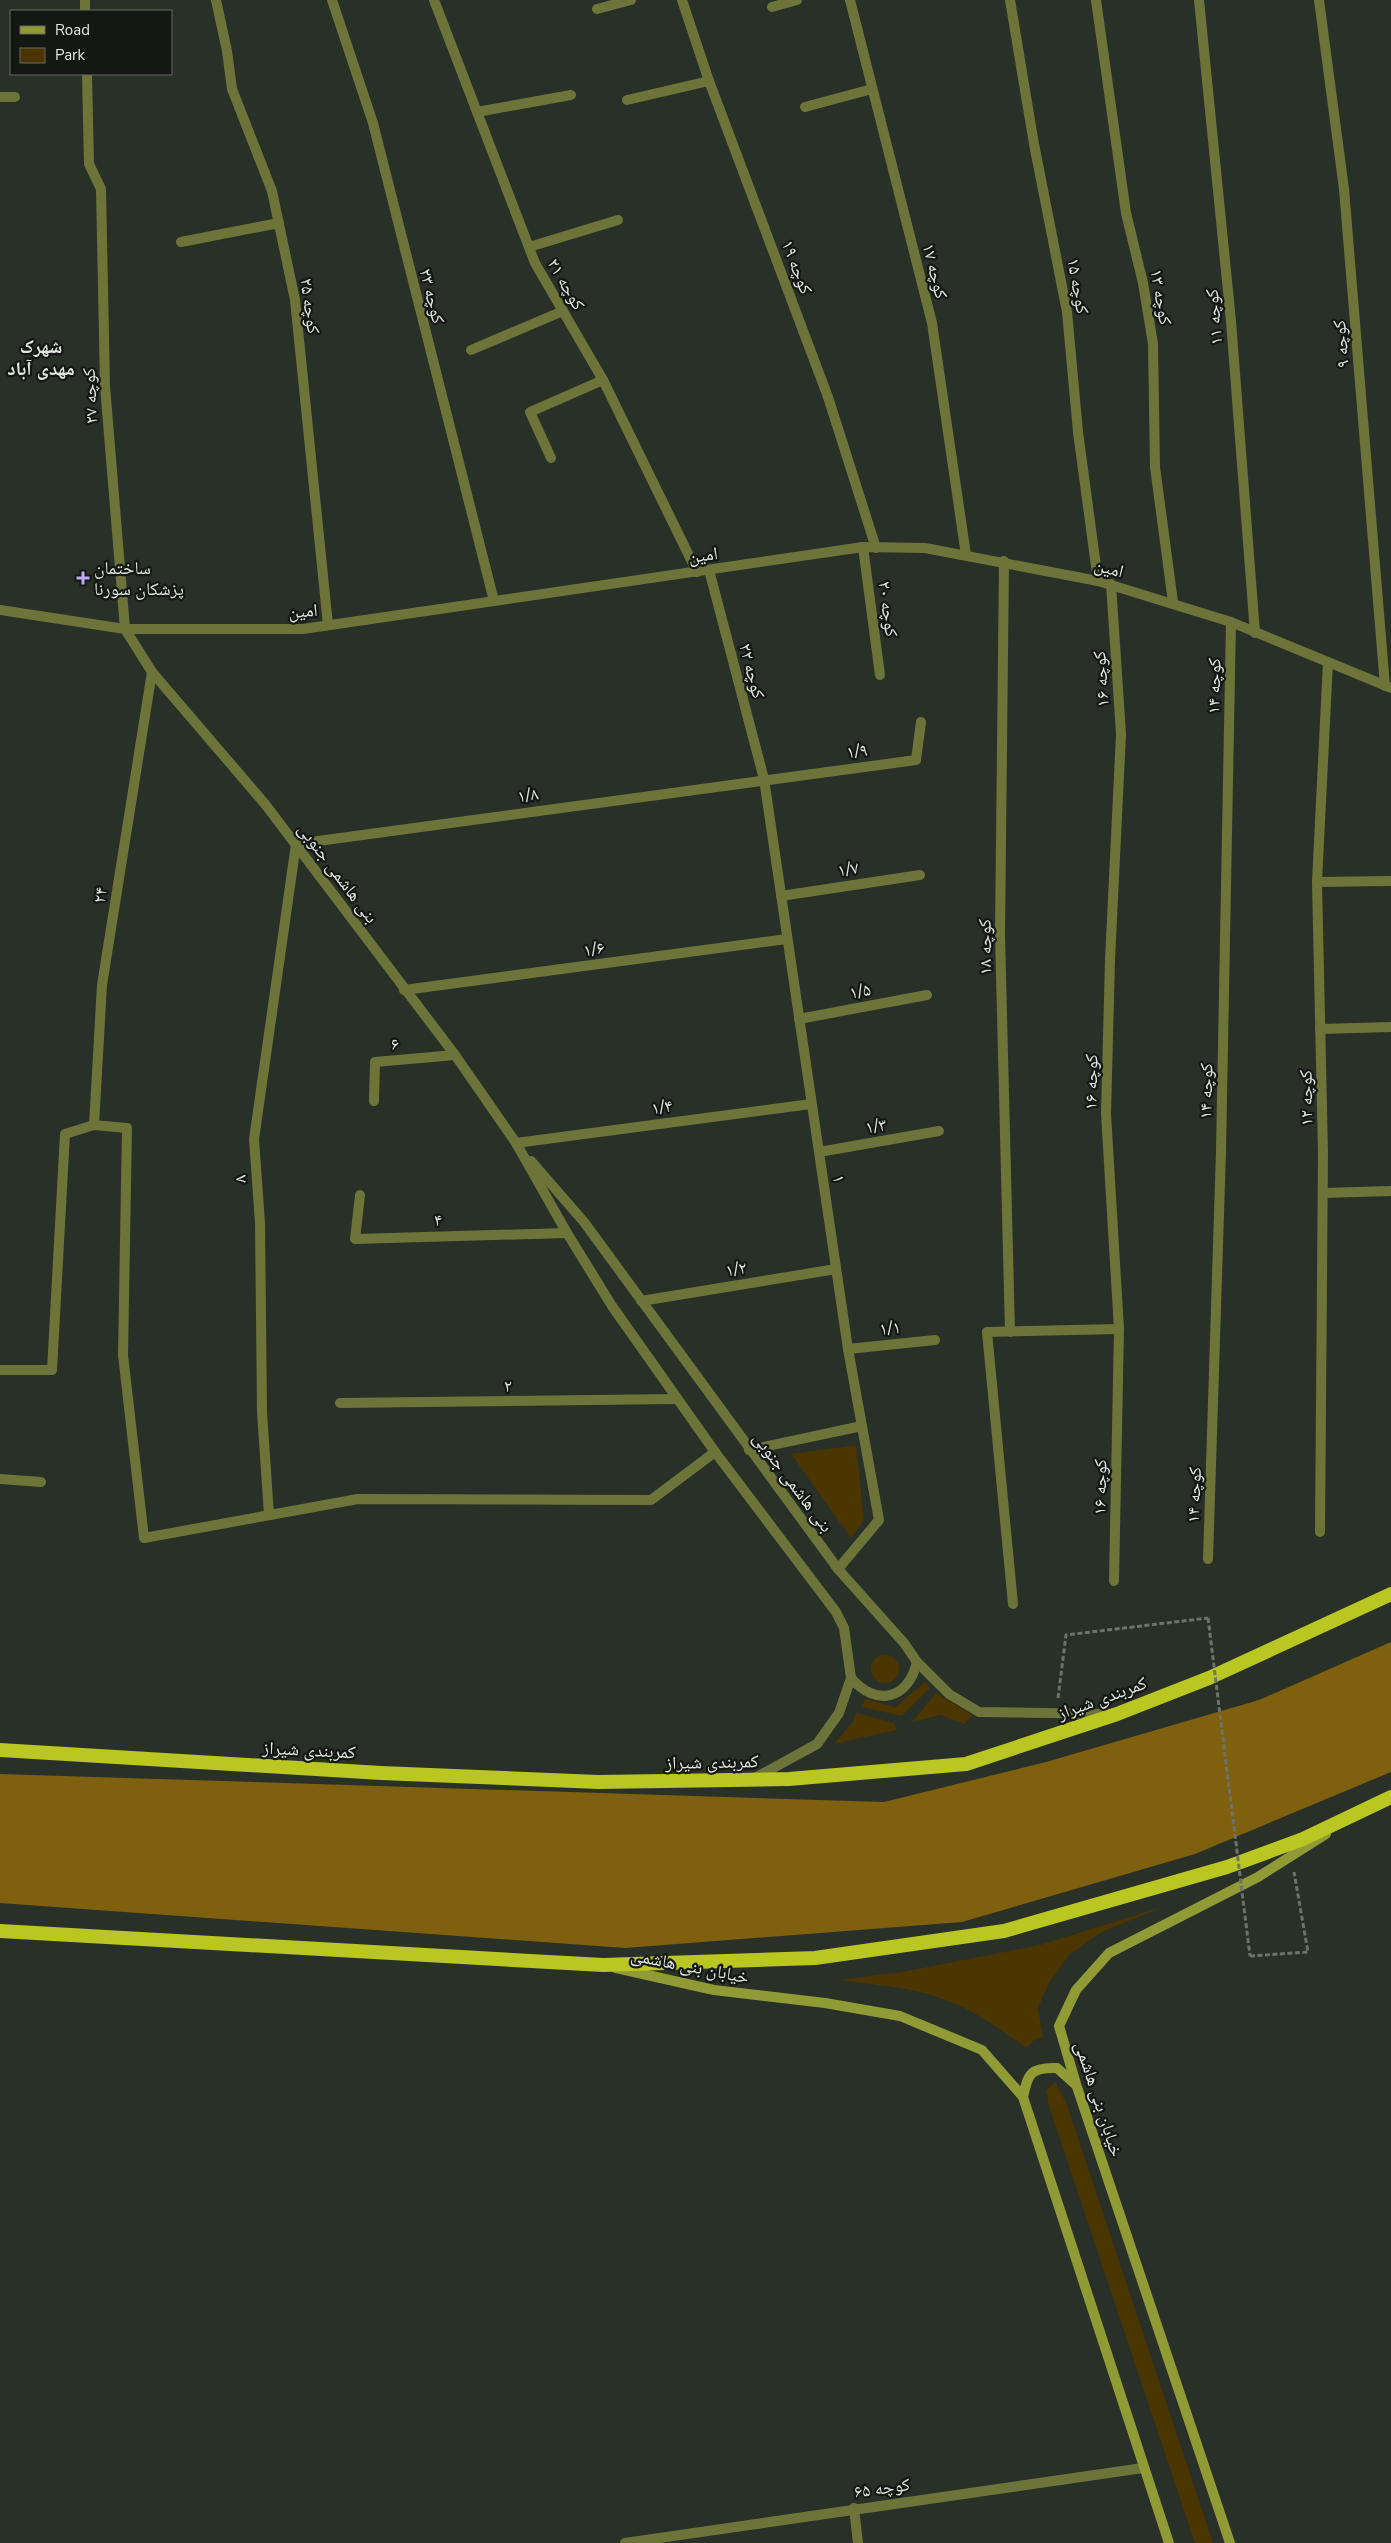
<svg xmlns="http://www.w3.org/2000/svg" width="1391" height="2543" font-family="'Nunito Sans','Noto Naskh Arabic',sans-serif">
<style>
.green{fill:#4b3500}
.forest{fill:#7f600e}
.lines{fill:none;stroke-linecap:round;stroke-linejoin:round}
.path{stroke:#6c736c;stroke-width:3;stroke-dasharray:5 2.5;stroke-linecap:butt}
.service{stroke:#6d7439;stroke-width:10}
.minor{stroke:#6d7439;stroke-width:10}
.tertiary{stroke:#6d7439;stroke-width:10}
.secondary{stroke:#919b35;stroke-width:10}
.trunk{stroke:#bac622;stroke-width:14}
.path-bridge{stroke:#6c736c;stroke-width:3;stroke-dasharray:5 2.5;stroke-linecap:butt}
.poi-dot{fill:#bda9f5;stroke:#141713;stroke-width:2}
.labels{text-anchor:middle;stroke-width:4.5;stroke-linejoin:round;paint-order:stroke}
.street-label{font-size:18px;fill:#e1e6e1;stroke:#141713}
.poi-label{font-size:18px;fill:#e1e6e1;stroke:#141713;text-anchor:start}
.neighbourhood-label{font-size:19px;font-weight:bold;fill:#e1e6e1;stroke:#141713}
</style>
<rect width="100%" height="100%" fill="#283028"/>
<!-- green -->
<g class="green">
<polygon points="856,1445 864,1520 851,1538 791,1454"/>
<circle cx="885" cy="1669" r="14"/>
<polygon points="925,1682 930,1688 902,1716 862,1707 865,1699 895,1707"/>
<polygon points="936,1693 972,1715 965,1724 940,1715 912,1722"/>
<polygon points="857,1713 894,1723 897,1730 834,1744 852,1723"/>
<path d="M1165,1906l-65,27 -31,22 -20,28 -11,25 5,30 -9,2 -8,8c-25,-18 -49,-36 -78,-47 -34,-14 -73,-16 -109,-21l63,-8 138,-27z"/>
<polygon points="1055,2082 1066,2102 1213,2543 1195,2543 1049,2106 1046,2090"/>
</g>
<!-- forest -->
<polygon class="forest" points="1391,1642 1391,1772 1195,1854 962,1922 625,1948 0,1903 0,1774 884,1802 1046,1762 1259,1700"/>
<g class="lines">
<!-- path -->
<g class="path">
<polyline points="1058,1698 1066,1635 1208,1618"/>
<polyline points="1250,1956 1308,1952 1294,1872"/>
</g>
<!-- service -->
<polyline class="service" points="627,100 709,81"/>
<!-- minor -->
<g class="minor">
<polyline points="85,0 85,11"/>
<polyline points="216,0 227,51 232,89 272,191 295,300 328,625"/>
<polyline points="332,0 373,123 494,601"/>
<polyline points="434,0 535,263 603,380 697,572"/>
<polyline points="682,0 709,81 828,397 876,548"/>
<polyline points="850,0 932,323 966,555"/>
<polyline points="1010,0 1034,144 1067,312 1078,432 1098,581"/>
<polyline points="1096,0 1126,213 1143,283 1153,344 1155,467 1173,602"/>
<polyline points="1199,0 1231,321 1255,633"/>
<polyline points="1319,0 1344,189 1385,686"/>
<polyline points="772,7 797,0"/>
<polyline points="597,9 631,0"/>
<polyline points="87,74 89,164 101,189 105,386 125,629"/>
<polyline points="0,97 15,97"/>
<polyline points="805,107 872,89"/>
<polyline points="477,112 571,95"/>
<polyline points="181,242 279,223"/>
<polyline points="529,247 618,220"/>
<polyline points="471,350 563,311"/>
<polyline points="551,458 530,412 603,380"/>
<polyline points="863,547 880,675"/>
<polyline points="1004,561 1000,935 1010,1332"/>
<polyline points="709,570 764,779 848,1349 879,1520 838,1569"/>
<polyline points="1111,584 1121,734 1110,960 1106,1114 1119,1329 1114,1581"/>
<polyline points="1317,882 1391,881"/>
<polyline points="781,896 920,875"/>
<polyline points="404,990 787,939"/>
<polyline points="799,1019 927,995"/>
<polyline points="1320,1029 1391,1027"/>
<polyline points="374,1101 375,1062 455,1055"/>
<polyline points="94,1125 102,985 152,672"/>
<polyline points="516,1143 811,1104"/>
<polyline points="819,1152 939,1131"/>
<polyline points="1323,1193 1391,1191"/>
<polyline points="360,1195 355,1239 567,1233"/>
<polyline points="641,1301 836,1269"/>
<polyline points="848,1349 935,1340"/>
<polyline points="0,1370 52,1370 65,1134 94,1125 127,1128 123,1355 144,1538 358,1499 651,1500 715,1452"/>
<polyline points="340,1403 677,1399"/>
<polyline points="749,1450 862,1426"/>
<polyline points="0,1479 41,1482"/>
<polyline points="269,1515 262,1412 260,1223 254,1139 296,844 916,760 921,722"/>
<polyline points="1320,1532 1323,1153 1317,882 1328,662"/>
<polyline points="1208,1559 1221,1151 1231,622"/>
<polyline points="1013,1604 987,1332 1119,1329"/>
<polyline points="854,2508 858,2543"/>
<polyline points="625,2543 1143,2468"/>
</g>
<!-- tertiary -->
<g class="tertiary">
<polyline points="0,610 125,629 303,629 863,547 925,548 1098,581 1231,622 1391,688"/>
<polyline points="125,629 152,672 265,804 455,1055 516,1143 567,1233 612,1306 715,1452 836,1612 844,1628 851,1678 839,1713 817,1744 753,1779"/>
<polyline points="531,1161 584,1222 838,1569 904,1643 917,1662 949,1694 979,1712 1109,1714"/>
<path d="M851,1678c25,29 57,22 66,-16"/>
</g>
<!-- secondary -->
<g class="secondary">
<polyline points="616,1968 714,1990 825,2003 900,2016 982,2050 1023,2097 1169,2543"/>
<path d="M1023,2097c5,-24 8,-30 34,-29l18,16"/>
<polyline points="1230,2543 1076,2084 1059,2026 1076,1990 1109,1953 1258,1877 1326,1834"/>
</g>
<!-- trunk -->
<g class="trunk">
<polyline points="0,1750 381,1773 598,1782 789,1779 966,1764 1117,1714 1209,1678 1391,1594"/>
<polyline points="0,1931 603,1965 815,1958 1004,1931 1227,1867 1303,1839 1391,1797"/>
</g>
<!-- path-bridge -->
<polyline class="path-bridge" points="1208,1618 1250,1956"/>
</g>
<!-- markers -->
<path class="poi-dot" d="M80.5 570.5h5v5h5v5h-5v5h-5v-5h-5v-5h5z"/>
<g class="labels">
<!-- street labels -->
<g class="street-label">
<text transform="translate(797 267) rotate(69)" y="6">کوچه ۱۹</text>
<text transform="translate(935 271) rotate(76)" y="6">کوچه ۱۷</text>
<text transform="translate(566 284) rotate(60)" y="6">کوچه ۲۱</text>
<text transform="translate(1078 286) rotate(80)" y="6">کوچه ۱۵</text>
<text transform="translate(432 296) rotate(76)" y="6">کوچه ۲۳</text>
<text transform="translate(1161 297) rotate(80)" y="6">کوچه ۱۳</text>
<text transform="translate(310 306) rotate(82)" y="6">کوچه ۲۵</text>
<text transform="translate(1214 317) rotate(-95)" y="6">کوچه ۱۱</text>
<text transform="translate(1341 344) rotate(-95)" y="6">کوچه ۹</text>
<text transform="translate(90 396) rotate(-93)" y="6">کوچه ۲۷</text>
<text transform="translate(703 555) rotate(-8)" y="6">امین</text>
<text transform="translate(1109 568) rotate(15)" y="6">امین</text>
<text transform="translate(888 609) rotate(82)" y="6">کوچه ۲۰</text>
<text transform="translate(303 611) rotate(-4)" y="6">امین</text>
<text transform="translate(752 671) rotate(75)" y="6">کوچه ۲۲</text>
<text transform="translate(1101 679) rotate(-94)" y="6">کوچه ۱۶</text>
<text transform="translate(1214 686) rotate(-89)" y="6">کوچه ۱۴</text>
<text transform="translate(857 751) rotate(-7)" y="6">۱/۹</text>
<text transform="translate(528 795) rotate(-8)" y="6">۱/۸</text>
<text transform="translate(848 869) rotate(-9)" y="6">۱/۷</text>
<text transform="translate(338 873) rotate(53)" y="6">بنی هاشمی جنوبی</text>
<text transform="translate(100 895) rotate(-81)" y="6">۲۴</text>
<text transform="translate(985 947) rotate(-91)" y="6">کوچه ۱۸</text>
<text transform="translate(594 949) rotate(-8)" y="6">۱/۶</text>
<text transform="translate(860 991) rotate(-11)" y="6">۱/۵</text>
<text transform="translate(395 1044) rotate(-5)" y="6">۶</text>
<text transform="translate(1091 1082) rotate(-89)" y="6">کوچه ۱۶</text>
<text transform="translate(1206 1091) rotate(-89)" y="6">کوچه ۱۴</text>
<text transform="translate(1306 1098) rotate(-91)" y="6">کوچه ۱۲</text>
<text transform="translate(662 1107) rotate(-8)" y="6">۱/۴</text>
<text transform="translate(876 1126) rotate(-10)" y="6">۱/۳</text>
<text transform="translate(240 1179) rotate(-94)" y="6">۸</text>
<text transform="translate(839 1179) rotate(82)" y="6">۱</text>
<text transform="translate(438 1220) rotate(-2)" y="6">۴</text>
<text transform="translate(736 1269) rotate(-9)" y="6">۱/۲</text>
<text transform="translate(890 1328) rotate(-6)" y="6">۱/۱</text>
<text transform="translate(508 1386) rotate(-1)" y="6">۲</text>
<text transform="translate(793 1482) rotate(53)" y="6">بنی هاشمی جنوبی</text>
<text transform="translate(1100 1487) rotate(-89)" y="6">کوچه ۱۶</text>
<text transform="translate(1194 1495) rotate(-88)" y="6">کوچه ۱۴</text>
<text transform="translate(1102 1698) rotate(-20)" y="6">کمربندی شیراز</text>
<text transform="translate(309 1750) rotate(3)" y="6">کمربندی شیراز</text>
<text transform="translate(712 1762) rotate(-1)" y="6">کمربندی شیراز</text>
<text transform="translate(690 1966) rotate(11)" y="6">خیابان بنی هاشمی</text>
<text transform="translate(1099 2099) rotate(72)" y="6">خیابان بنی هاشمی</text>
<text transform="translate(882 2488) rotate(-8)" y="6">کوچه ۶۵</text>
</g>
<!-- poi labels -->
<g class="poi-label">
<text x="94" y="574">ساختمان<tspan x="94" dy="21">پزشکان سورنا</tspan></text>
</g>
<!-- neighbourhood labels -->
<g class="neighbourhood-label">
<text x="41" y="353">شهرک<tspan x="41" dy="22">مهدی آباد</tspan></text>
</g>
</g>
<!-- legend -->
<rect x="10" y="10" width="162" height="65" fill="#141713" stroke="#666a65"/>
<rect x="20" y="26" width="25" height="8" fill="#919b35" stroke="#666a65"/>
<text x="55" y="35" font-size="15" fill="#e1e6e1">Road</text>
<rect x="20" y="48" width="25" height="15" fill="#4b3500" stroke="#666a65"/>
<text x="55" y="60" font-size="15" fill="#e1e6e1">Park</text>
</svg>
